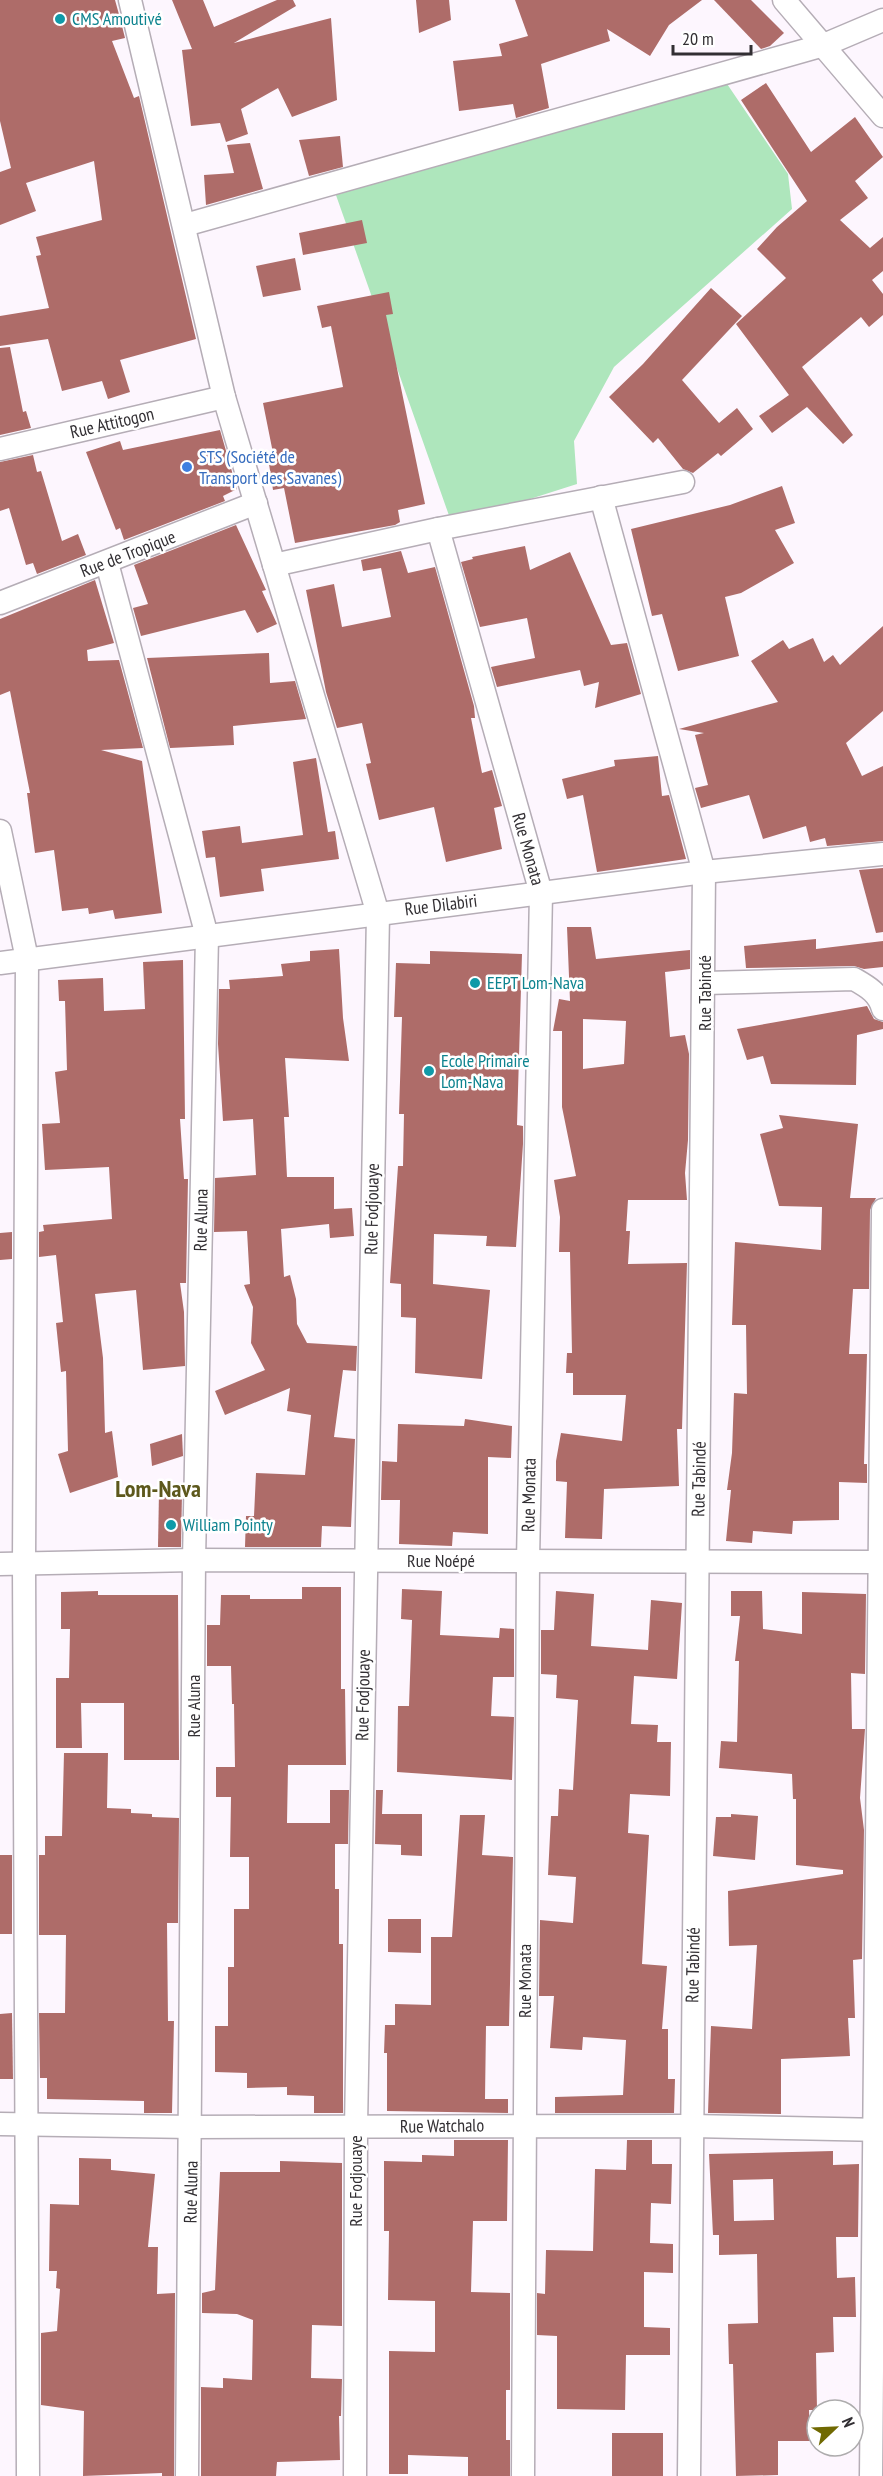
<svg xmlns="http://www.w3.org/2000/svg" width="883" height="2476" font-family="'PT Sans Narrow',sans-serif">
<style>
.green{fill:#aee6bc}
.building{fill:#ae6c69;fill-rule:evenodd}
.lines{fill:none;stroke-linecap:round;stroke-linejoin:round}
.street-casing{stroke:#b5adb6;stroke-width:25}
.street{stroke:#fff;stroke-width:22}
.culture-dot{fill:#0f9aa8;stroke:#fff;stroke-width:2}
.shop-dot{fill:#3f7fe0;stroke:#fff;stroke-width:2}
.labels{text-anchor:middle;stroke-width:5;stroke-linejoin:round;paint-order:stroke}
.culture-label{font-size:18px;fill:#0d838f;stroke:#fff;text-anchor:start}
.street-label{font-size:18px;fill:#322f33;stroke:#fff}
.shop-label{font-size:18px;fill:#366cbe;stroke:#fff;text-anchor:start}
.district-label{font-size:24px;font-weight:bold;fill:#5d581c;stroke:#fff}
</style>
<rect width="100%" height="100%" fill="#fdf6fe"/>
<!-- green -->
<polygon class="green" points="721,75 788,174 792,209 614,367 574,441 577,484 452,524 331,181"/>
<!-- building -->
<g class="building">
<polygon points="0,0 115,0 120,18 125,38 112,41 134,98 139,96 196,339 120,360 130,392 108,399 102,381 62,391 48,339 0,346 0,316 49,308 36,256 41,255 36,237 102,220 94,161 26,183 36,211 0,225 0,172 11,168 0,121"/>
<polygon points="172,0 203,0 214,27 277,0 293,0 296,6 234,43 331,18 337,100 292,117 278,88 241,109 248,134 226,142 220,123 191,126 182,50 192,49"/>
<polygon points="416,0 449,0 451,20 419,33"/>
<polygon points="515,0 702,0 669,25 650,56 607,29 610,41 541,64 549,108 516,118 513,104 459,111 453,61 502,56 499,44 528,36"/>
<polygon points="714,0 751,0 784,33 770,46 761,49"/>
<polygon points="766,83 811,152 855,117 883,157 855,181 868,198 840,220 870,248 883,237 883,271 872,280 883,294 883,315 869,327 861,317 802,367 853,435 843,444 807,407 772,433 759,416 789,395 736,324 786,278 757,249 777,227 807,201 741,100"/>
<polygon points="340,136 343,167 309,176 299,140"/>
<polygon points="250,143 263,189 206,205 204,175 234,173 227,145"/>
<polygon points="362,220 367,243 303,255 299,233"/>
<polygon points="295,258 301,290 263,297 256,266"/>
<polygon points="711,288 742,316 682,380 719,423 737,408 753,429 721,456 718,453 693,473 683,469 658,438 653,443 609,397 643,364"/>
<polygon points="389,292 393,314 386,315 425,504 398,510 400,522 395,525 295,543 284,488 273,490 269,464 275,463 263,403 343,387 331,326 322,328 317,306"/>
<polygon points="10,347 23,412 26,411 31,428 0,435 0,348"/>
<polygon points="220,430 237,489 223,496 225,501 124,540 120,528 116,530 86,452 120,441 123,450"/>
<polygon points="33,455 37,472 41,471 62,541 78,534 86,555 37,574 33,563 26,565 9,508 0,511 0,462"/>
<polygon points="782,486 795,523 775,530 794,563 741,593 725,597 739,656 678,671 662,614 652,616 631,529 730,505"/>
<polygon points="236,525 266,590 262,591 277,624 257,633 245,610 141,636 133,608 148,604 134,565"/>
<polygon points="525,546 530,570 570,552 611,645 627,643 641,694 595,708 599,682 584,686 580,670 497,687 491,667 535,658 527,618 480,627 461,562 473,559 472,557"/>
<polygon points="401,551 408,573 435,567 474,706 475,718 471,718 482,773 492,770 502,806 494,808 502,849 446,862 434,807 379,820 366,764 371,763 362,723 337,728 326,692 306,590 334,584 342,627 391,617 381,568 363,571 361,560"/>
<polygon points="95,580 114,643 87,650 88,661 119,660 143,748 101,750 142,761 162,913 115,919 113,910 89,914 88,908 62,911 54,850 35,853 27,793 30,793 10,691 0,695 0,619"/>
<polygon points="883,626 883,711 846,743 862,776 883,766 883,841 827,846 825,838 810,842 806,826 763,839 749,795 701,808 695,788 708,785 695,735 704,733 679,729 778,702 751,661 783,640 789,649 813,638 824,662 833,655 840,665"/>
<polygon points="269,653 270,683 295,681 306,719 233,726 234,745 170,748 147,658"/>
<polygon points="658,756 662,796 669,795 686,859 597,872 583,795 567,799 562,779 615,766 614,760"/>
<polygon points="316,758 328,832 335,831 339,859 261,869 264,891 220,897 215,857 206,858 202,831 240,826 242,843 303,835 293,762"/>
<polygon points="883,868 883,932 876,933 859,870"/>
<path d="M567,927h24l5,32 94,-9v19l-25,3 5,65 15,-2 4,19 -1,86 -3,33 2,27h-59l-2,31h4l-2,33 59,-1 -5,166h-5l2,57 -75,3 -2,50 -37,-1 2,-56 -11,-1v-20l5,-28 61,8 4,-46h-53v-22h-7l1,-20h5l-2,-101h-11l1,-35 -6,-37 22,-4 -14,-69v-76h-9l6,-32 11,2zM583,1019l43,2 -2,43 -41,5z"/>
<polygon points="816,939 816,949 883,941 883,967 864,969 854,966 746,968 744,946"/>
<polygon points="339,949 343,1018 349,1061 285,1058 289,1117 284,1117 287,1177 334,1177 334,1209 352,1208 354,1236 330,1238 329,1224 281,1229 284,1277 290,1275 296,1299 297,1324 307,1343 357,1346 356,1371 343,1370 334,1437 355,1439 351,1527 322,1526 321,1547 245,1547 246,1516 254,1516 256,1473 305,1475 311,1415 287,1411 290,1388 225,1415 215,1391 265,1370 251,1343 253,1307 244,1285 250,1284 247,1231 214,1232 215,1178 256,1175 253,1119 223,1121 218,1044 219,989 230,989 229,980 283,976 281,964 310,961 310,951"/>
<polygon points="430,951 522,954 517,1125 523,1126 523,1144 516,1247 486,1246 487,1236 434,1234 433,1284 490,1290 482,1379 415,1373 416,1318 401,1317 401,1284 390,1283 398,1166 403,1166 404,1114 399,1114 402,1017 394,1017 396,963 430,964"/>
<polygon points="183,960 185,1119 180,1119 184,1179 188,1179 186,1283 180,1283 184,1312 185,1366 143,1370 136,1290 95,1294 103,1358 105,1433 112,1431 118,1477 70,1493 58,1454 68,1451 66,1371 61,1372 56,1323 63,1322 56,1255 39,1257 39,1232 44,1231 43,1225 112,1219 109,1167 45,1170 42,1124 60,1123 55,1072 67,1070 65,1001 59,1001 58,980 103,978 104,1011 145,1009 143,962"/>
<polygon points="867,1006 874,1019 883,1022 883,1029 857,1035 856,1085 771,1084 763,1056 747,1060 737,1029"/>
<polygon points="779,1115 858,1124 850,1198 876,1198 870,1210 869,1289 853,1289 849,1354 867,1354 864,1464 867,1464 867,1483 839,1482 839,1520 793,1521 792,1534 753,1531 752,1543 726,1541 731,1490 727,1490 732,1453 734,1393 747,1394 746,1325 732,1325 735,1242 821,1250 822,1207 779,1206 760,1134 783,1128"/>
<polygon points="12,1232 12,1259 0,1260 0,1233"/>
<polygon points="465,1419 512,1426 511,1458 488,1457 488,1534 453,1532 452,1546 399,1544 400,1500 381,1500 382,1461 397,1462 398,1424 464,1426"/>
<polygon points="182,1434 183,1456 152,1466 150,1444"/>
<polygon points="159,1492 182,1493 181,1547 158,1547"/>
<polygon points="302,1587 341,1587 341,1689 345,1689 346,1765 288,1765 287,1823 330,1823 330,1790 349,1790 348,1844 335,1844 335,1889 339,1889 339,1944 343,1944 343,2113 314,2113 314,2096 287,2095 287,2087 247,2088 247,2073 215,2072 215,2026 228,2026 228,1967 234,1967 234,1909 249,1909 249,1857 230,1857 231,1797 216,1797 216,1767 235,1767 234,1704 232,1704 231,1666 207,1666 207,1625 220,1625 221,1595 250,1595 250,1599 302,1599"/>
<polygon points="402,1589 442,1591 440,1635 499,1638 500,1628 514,1629 514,1677 493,1677 491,1716 514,1717 512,1780 397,1772 398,1706 409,1706 412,1620 401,1619"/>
<polygon points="98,1591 98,1595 178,1595 179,1760 124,1760 124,1703 81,1703 82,1748 56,1748 56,1678 69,1678 70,1629 61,1629 61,1592"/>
<polygon points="556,1591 594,1594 591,1646 648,1650 651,1600 682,1603 677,1679 634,1676 631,1724 658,1725 657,1742 671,1742 670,1796 630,1794 628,1833 649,1835 642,1964 667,1966 662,2029 668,2029 668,2079 675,2079 674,2113 555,2113 555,2097 623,2095 626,2040 583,2037 582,2050 550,2048 554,1996 539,1996 540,1920 573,1923 576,1877 548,1875 551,1816 558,1816 559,1789 573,1790 578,1700 556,1698 557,1675 541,1674 541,1630 554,1630"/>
<polygon points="731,1591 762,1591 763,1629 802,1634 802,1592 866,1594 865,1674 851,1673 852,1729 865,1729 860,1798 864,1830 862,1959 853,1960 855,2018 848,2018 850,2056 781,2059 781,2114 708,2113 711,2026 752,2029 757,1945 729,1946 728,1891 843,1874 843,1870 796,1865 796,1799 793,1799 792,1774 719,1768 721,1741 737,1742 739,1661 735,1661 740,1616 731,1616"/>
<polygon points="64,1753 108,1753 107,1808 131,1809 131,1813 152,1814 152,1817 179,1818 178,1923 167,1923 168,2021 174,2021 172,2113 144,2113 144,2101 47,2099 47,2078 40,2078 39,2013 65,2013 66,1935 39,1935 39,1855 45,1855 45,1836 62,1836"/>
<polygon points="376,1790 383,1790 382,1814 422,1814 422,1856 401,1855 401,1845 375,1844"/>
<polygon points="731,1814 758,1816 755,1860 713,1856 716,1817 731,1817"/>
<polygon points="460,1815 485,1815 482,1855 513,1857 509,2026 486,2026 485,2099 508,2099 508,2113 387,2111 387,2053 384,2053 385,2025 395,2025 395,2004 431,2005 431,1937 452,1937"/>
<rect x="0" y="1855" width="12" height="79"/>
<polygon points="388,1919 421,1919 421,1953 388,1952"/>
<polygon points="12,2013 13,2079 0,2079 0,2014"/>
<polygon points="454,2140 508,2140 507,2221 473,2221 471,2292 510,2293 510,2390 506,2390 506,2440 510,2440 510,2476 468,2476 468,2457 408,2455 408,2474 389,2474 389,2351 435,2352 435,2301 388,2300 389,2231 384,2231 384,2161 422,2162 422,2155 454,2156"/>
<polygon points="627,2140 652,2140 652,2164 672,2164 671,2204 651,2203 650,2243 673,2244 673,2273 644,2272 644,2327 670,2328 670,2355 626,2355 625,2410 557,2409 557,2336 537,2335 537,2293 545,2294 546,2250 593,2251 595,2169 626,2170"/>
<path d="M833,2151v14l26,-1 -1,73h-22l1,41 18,-1 1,40h-23l1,35 -18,1 1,57h-8l1,31h-32v34l-42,1 -3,-112h-4l-1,-40 30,-1 -1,-69 -38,1v-20h-6l-4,-81zM773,2179l1,41 -40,1 -1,-41z"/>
<polygon points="79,2158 111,2159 111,2170 155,2174 148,2247 158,2247 157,2294 175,2293 174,2476 162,2476 162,2473 83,2476 84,2411 41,2405 41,2333 57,2331 60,2289 56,2288 57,2271 49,2271 50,2204 79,2205"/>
<polygon points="280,2161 342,2163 342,2326 312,2325 311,2378 342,2379 341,2416 339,2416 340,2460 277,2462 276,2476 201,2476 201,2387 223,2388 223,2378 252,2380 253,2320 237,2314 202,2313 202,2293 215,2290 220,2172 280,2172"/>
<rect x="612" y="2433" width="51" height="43"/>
</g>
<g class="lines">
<defs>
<g id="street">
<polyline points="130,0 224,397 378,914 356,2127 355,2476"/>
<polyline points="784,0 883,116"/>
<polyline points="185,225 824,45 883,20"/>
<polyline points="0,449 224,397"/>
<polyline points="601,497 704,872 689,2476"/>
<polyline points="438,529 541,893 528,1561 523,2476"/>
<polyline points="107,563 207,936 194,1560 187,2476"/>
<polyline points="274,565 438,529 683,482"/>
<polyline points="0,603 256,503"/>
<polyline points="0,831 27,959 24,1564 28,2476"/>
<polyline points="0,963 704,872 883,854"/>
<path d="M705,983l149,-4c14,8 25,14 29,30"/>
<polyline points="0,1564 194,1560 883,1562"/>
<polyline points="0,2124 192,2127 692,2126 883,2130"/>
<polyline points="871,2476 883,1210"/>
</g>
</defs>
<!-- street casing -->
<use href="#street" class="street-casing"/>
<!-- street -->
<use href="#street" class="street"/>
</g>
<!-- markers -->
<g class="culture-dot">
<circle cx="60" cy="19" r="6"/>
<circle cx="475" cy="983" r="6"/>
<circle cx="429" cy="1071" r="6"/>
<circle cx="171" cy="1525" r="6"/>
</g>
<circle class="shop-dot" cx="187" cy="467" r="6"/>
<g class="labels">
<!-- culture labels -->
<g class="culture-label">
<text x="72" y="25">CMS Amoutivé</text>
<text x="487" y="989">EEPT Lom-Nava</text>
<text x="441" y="1067">Ecole Primaire<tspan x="441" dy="21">Lom-Nava</tspan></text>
<text x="183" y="1531">William Pointy</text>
</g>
<!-- street labels -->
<g class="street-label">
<text transform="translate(112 423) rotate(-13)" y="6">Rue Attitogon</text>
<text transform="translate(128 554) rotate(-21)" y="6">Rue de Tropique</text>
<text transform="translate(528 849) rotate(74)" y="6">Rue Monata</text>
<text transform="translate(441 905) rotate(-7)" y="6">Rue Dilabiri</text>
<text transform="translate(705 993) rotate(-90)" y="6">Rue Tabindé</text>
<text transform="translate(372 1209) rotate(-89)" y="6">Rue Fodjouaye</text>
<text transform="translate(201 1220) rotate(-89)" y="6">Rue Aluna</text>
<text transform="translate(699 1479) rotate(-89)" y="6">Rue Tabindé</text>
<text transform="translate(529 1495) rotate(-89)" y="6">Rue Monata</text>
<text x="441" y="1567">Rue Noépé</text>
<text transform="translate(363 1695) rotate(-89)" y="6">Rue Fodjouaye</text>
<text transform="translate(194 1706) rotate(-90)" y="6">Rue Aluna</text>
<text transform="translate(693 1965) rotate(-89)" y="6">Rue Tabindé</text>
<text transform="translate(525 1981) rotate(-90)" y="6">Rue Monata</text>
<text transform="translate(442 2126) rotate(-1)" y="6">Rue Watchalo</text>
<text transform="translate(356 2181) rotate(-90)" y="6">Rue Fodjouaye</text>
<text transform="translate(191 2192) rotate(-89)" y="6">Rue Aluna</text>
</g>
<!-- shop labels -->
<g class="shop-label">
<text x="199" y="463">STS (Société de<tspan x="199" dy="21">Transport des Savanes)</tspan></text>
</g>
<!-- district labels -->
<g class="district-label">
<text x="158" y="1497">Lom-Nava</text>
</g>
</g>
<!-- north arrow -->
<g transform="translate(835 2428) rotate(67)"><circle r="28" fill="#ffffff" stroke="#adacad" stroke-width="1.5"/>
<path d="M0-4.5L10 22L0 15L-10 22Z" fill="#706901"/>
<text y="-9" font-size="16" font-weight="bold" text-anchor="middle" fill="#322f33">N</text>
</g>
<!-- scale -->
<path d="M673 45v9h78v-9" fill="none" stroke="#322f33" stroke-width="3"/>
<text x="682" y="45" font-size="18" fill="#322f33" stroke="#ffffff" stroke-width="4.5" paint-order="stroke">20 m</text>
</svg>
